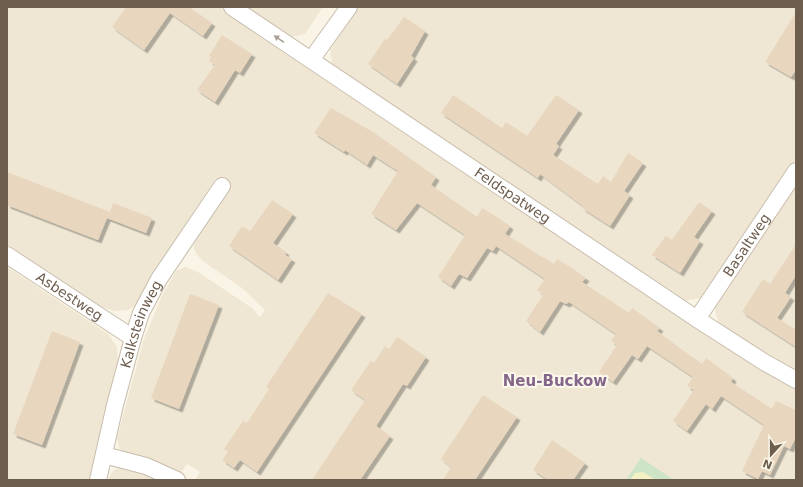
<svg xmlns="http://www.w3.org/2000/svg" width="803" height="487" font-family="'DejaVu Sans',sans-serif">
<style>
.residential{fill:#efe7d4}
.green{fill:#cde4c6}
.sand{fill:#f4f1c4}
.building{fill:#e8d6be;filter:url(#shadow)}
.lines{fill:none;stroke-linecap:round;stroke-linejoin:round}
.minor-casing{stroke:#c8bdad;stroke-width:18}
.minor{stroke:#fff;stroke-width:16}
.oneway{fill:#a89e95}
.labels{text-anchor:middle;stroke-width:4;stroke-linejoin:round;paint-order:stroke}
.street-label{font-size:14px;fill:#6e5e4e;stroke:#fcf8eb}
.neighbourhood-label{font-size:15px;font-weight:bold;fill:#84668a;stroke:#fcf8eb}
</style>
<defs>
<filter id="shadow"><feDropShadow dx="3.5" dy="3.5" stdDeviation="0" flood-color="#0004"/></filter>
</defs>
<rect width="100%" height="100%" fill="#f9f4e5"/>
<!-- residential -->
<g class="residential">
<polygon points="7,7 220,7 376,110 700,331 758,368 796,389 796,480 195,480 200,472 187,464 181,473 127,454 119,448 117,438 144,339 162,296 176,271 185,267 198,272 252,308 260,317 265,310 242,288 204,262 198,256 194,249 195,239 230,187 216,178 171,246 138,304 128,310 115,311 102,307 7,244"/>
<polygon points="241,7 323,7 305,34 287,38"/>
<polygon points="359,7 796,7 796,159 702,298 684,301 333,67 330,50"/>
<polygon points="796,184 796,372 719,324 715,311 716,304"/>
<polygon points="7,267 108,334 117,347 118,361 91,480 7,480"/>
<polygon points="119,467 125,467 161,480 108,480 112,472"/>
</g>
<!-- green -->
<polygon class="green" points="641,458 674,480 626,480"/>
<!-- sand -->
<polygon class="sand" points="643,472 656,480 630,480 635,473"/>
<!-- building -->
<g class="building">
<polygon points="126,7 189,7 212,23 203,36 170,13 144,50 112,27"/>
<polygon points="796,12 796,70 791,77 765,62"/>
<polygon points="404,17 425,31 411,56 414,58 397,84 368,64 385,39 387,40"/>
<polygon points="222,35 252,54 240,73 235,70 215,102 197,90 215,65 209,61 211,57 209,56"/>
<polygon points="453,95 502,128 506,122 527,136 556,95 579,110 556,144 559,146 553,155 598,184 603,176 611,182 628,153 643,163 624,191 630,195 610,226 582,208 583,206 540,174 538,178 441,113"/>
<polygon points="331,108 373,132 436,177 431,185 477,217 482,208 497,217 510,226 505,234 554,264 557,259 572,268 586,278 582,282 629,313 632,308 660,328 657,331 681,349 702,364 706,358 733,378 731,382 772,409 776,401 796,410 796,437 790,449 784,446 770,475 762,471 758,479 742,471 764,425 721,396 712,409 706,404 687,431 673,421 694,390 687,386 693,377 647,346 638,359 632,355 613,382 599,372 617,345 611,341 616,334 569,302 566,304 560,301 540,332 526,321 543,295 537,290 545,279 496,246 493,251 487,248 467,278 459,274 451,286 438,277 465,235 417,203 396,230 371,214 398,171 373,155 367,165 345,150 344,152 314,133"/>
<polygon points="7,172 110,212 113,203 152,218 146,233 107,218 98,240 7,205"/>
<polygon points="272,200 293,214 273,243 286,252 285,255 292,259 278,280 229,246 242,226 250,231"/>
<polygon points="699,202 712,211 694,237 700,241 680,273 652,255 666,236 672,240"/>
<polygon points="796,244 796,275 785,293 791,297 777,318 796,330 796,347 742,312 763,279 770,284"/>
<polygon points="328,293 362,314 257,472 240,460 234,468 222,460 228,452 224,449 243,421 247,423 269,389 266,387"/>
<polygon points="190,294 219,305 179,409 151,398"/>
<polygon points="52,331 80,342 42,445 13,434"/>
<polygon points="397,337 426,357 407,386 403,384 376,426 390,436 360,480 312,480 365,400 351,390 371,361 374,363 385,346 389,349"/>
<polygon points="483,395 517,417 475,480 443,480 451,467 441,459"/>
<polygon points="552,440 585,463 573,480 548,480 533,470"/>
</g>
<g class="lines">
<defs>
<g id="minor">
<path id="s1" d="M232,7l465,312 67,43 32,18"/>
<polyline points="311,60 349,7"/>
<path id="s2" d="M7,255l126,83"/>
<path id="s3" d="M697,319l99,-148"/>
<polyline points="104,455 146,466 177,480"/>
<path id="s4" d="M98,480l17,-75 18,-67 8,-25 18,-34 63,-93"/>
</g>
</defs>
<!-- minor casing -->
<use href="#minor" class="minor-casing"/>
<!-- minor -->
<use href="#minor" class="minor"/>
</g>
<!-- one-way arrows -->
<defs><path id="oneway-solid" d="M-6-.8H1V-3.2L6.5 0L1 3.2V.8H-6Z"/></defs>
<use class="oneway" href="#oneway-solid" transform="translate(279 39) rotate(-146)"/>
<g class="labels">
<!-- street labels -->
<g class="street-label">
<text dy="5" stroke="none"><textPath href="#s1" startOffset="338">Feldspatweg</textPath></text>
<text dy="5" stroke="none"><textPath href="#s3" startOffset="89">Basaltweg</textPath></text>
<text dy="5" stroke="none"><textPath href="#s2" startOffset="75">Asbestweg</textPath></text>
<text dy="5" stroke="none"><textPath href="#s4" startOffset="162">Kalksteinweg</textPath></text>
</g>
<!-- neighbourhood labels -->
<g class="neighbourhood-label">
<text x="555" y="386">Neu-Buckow</text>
</g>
</g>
<!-- border -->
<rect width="803" height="487" fill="none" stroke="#6e5e4e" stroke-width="16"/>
<!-- north arrow -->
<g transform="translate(771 455) rotate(201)" stroke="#fcf8eb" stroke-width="3" paint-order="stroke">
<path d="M0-3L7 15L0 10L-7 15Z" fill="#6e5e4e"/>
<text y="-6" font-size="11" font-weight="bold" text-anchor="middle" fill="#6e5e4e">N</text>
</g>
</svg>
